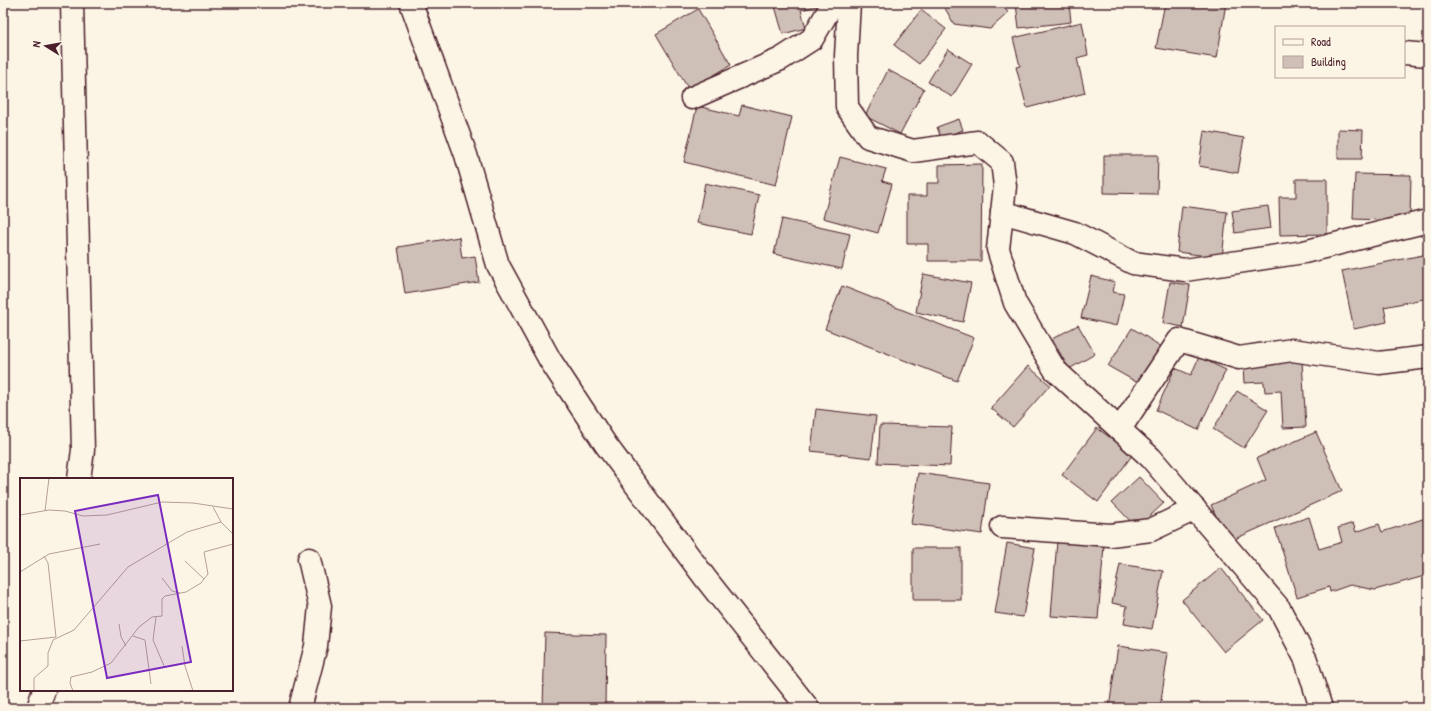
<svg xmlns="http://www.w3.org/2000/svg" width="1431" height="711" font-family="'Patrick Hand',sans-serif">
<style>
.building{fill:#cfc0b7;stroke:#4a1f2b}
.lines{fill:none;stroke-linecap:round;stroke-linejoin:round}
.minor-casing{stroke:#4a1f2b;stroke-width:25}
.minor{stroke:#fcf5e5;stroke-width:22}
.inset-road{fill:none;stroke:#b59f9b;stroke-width:1}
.view{fill:#7b2cbf;fill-opacity:0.15;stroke:#7b2cbf;stroke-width:2}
.inset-edge{fill:none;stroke:#4a1f2b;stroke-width:2}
</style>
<rect width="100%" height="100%" fill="#fcf5e5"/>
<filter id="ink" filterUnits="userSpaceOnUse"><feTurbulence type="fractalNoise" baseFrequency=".025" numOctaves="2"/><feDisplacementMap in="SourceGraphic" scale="8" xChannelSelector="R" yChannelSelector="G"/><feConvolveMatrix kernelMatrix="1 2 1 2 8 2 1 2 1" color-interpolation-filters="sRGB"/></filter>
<g filter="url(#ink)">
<!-- building -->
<g class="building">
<polygon points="774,3 828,3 801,10 806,28 783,34"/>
<polygon points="942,3 1002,3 1008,13 990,29 954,24"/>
<polygon points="1028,3 1069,3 1071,22 1019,28 1016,4"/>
<polygon points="1165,3 1226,3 1217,58 1156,48"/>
<polygon points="698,9 731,65 689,90 656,34"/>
<polygon points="921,10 946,29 919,64 894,45"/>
<polygon points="1082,22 1088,55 1077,58 1085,93 1027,108 1016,67 1020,66 1013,38"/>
<polygon points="948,49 972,64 952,97 928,82"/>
<polygon points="888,70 924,89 900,134 865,116"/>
<polygon points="742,105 792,117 776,185 684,162 697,106 739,116"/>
<polygon points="959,119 963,130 941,138 937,127"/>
<polygon points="1338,129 1363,130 1362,159 1338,159"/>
<polygon points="1204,131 1244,138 1238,173 1199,166"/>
<polygon points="1104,155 1158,155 1157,194 1104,193"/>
<polygon points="840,157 886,169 882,181 892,184 878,233 823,218"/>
<polygon points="982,164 981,261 928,261 928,244 907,244 907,196 927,196 927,183 939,183 939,165"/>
<polygon points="1355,174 1411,175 1410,221 1353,219"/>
<polygon points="1296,179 1327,179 1327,234 1280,235 1279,197 1296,197"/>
<polygon points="705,183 759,195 751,234 697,223"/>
<polygon points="1182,206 1227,212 1222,258 1177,252"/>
<polygon points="1268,206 1271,228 1235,233 1232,211"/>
<polygon points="782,219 850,234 842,269 774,254"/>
<polygon points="459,237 462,258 475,256 479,282 405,294 398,247"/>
<polygon points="1428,254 1428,298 1384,307 1387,322 1354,329 1342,271"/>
<polygon points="923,274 971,283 963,322 916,312"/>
<polygon points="1091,276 1115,282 1113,292 1124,294 1117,326 1081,318"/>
<polygon points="1170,282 1190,285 1183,327 1163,323"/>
<polygon points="842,286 974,338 957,381 825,329"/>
<polygon points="1078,325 1095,354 1069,369 1052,339"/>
<polygon points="1132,328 1162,347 1138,383 1108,366"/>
<polygon points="1199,357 1226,370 1198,430 1156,410 1175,368 1191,375"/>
<polygon points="1302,361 1306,427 1283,428 1281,391 1265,392 1264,382 1244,383 1243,364"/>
<polygon points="1428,364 1428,412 1424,365"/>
<polygon points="1028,366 1050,385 1013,427 991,408"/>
<polygon points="1237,391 1268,410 1244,448 1213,429"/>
<polygon points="816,409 876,416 871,458 811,451"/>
<polygon points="880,425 952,427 950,466 878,463"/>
<polygon points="1097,428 1133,454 1098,502 1062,475"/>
<polygon points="1316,432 1342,491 1228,542 1211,505 1266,480 1257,458"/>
<polygon points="918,473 989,483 982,534 911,524"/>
<polygon points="1139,477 1164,503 1137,528 1112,502"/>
<polygon points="1309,517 1319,549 1342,542 1338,528 1353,523 1356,532 1379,524 1382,532 1426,518 1428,519 1428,575 1375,590 1350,585 1330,592 1329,587 1297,597 1275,528"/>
<polygon points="1057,541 1104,545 1098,619 1051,616"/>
<polygon points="1007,543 1035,548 1023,617 995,613"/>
<rect x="913" y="548" width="48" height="52"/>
<polygon points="1120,564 1163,571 1152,629 1124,624 1127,606 1112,603"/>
<polygon points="1221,568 1263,620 1224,652 1182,600"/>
<polygon points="545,633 606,635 605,708 543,708"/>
<polygon points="1118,646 1168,653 1160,708 1109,708"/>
</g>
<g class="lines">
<defs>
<g id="minor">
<polyline points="72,3 83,450 79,479"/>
<polyline points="411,3 466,155 498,265 550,360 606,445 706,579 808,708"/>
<polyline points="849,3 846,56 847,107 868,137 913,151 978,142 1002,162 1005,186 998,249 1015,303 1055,370 1151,458 1279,608 1306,660 1321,708"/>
<polyline points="1404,53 1428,55"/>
<polyline points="692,98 781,59 812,39 833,3"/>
<polyline points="1002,212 1075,233 1133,263 1185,270 1304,252 1428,221"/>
<polyline points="1120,429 1179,340 1239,358 1292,350 1379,363 1428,357"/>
<polyline points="1002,527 1110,535 1151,530 1195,509"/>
<polyline points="38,708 44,690"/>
<polyline points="300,708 316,646 320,606 309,559"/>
</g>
</defs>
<!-- minor casing -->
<use href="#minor" class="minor-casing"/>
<!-- minor -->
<use href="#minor" class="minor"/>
</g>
</g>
<!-- overview -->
<g transform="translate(20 478)">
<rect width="213" height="213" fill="#fcf5e5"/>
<path class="inset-road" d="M193,29l8,15 12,12M25,33l4,-33M0,37l29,-5 16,1 18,5 24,-1 55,-13 31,1 40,6M165,83l19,18M0,94l29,-18 51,-10M142,100l10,13 8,2M136,139l-3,23 12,28M99,146l2,13 5,9M113,158l12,4 6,44M0,163l36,-4 -8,-74 -4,-7M162,168l3,20 8,25M14,213v-13l14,-12v-13l5,-13 21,-10 54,-63 59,-35 34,-10M53,213l-3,-8 1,-6 21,-5 19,-9 28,-36 13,-10 10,-1v-17l3,-3 21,-4 15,-9 7,-9 -4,-22 29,-8"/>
<path class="view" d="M138,17l33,167 -84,16 -32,-167z"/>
<rect width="213" height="213" class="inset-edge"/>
</g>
<!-- margin -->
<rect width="1431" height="711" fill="none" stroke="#fcf5e5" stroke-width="16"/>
<rect x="8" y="8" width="1415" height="695" fill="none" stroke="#4a1f2b" stroke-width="1.5" filter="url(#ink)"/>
<!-- legend -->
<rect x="1275" y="26" width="130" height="52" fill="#fcf5e5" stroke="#b59f9b"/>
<rect x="1283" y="39" width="20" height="6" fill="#fcf5e5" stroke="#b59f9b"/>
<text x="1311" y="46" font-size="12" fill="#4a1f2b">Road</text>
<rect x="1283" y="56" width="20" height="12" fill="#cfc0b7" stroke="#b59f9b"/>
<text x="1311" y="66" font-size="12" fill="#4a1f2b">Building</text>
<!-- north arrow -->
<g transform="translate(46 46) rotate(281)" stroke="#fcf5e5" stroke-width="3" paint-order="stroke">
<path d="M0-3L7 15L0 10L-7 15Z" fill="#4a1f2b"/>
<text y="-6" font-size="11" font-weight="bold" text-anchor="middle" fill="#4a1f2b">N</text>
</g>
</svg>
